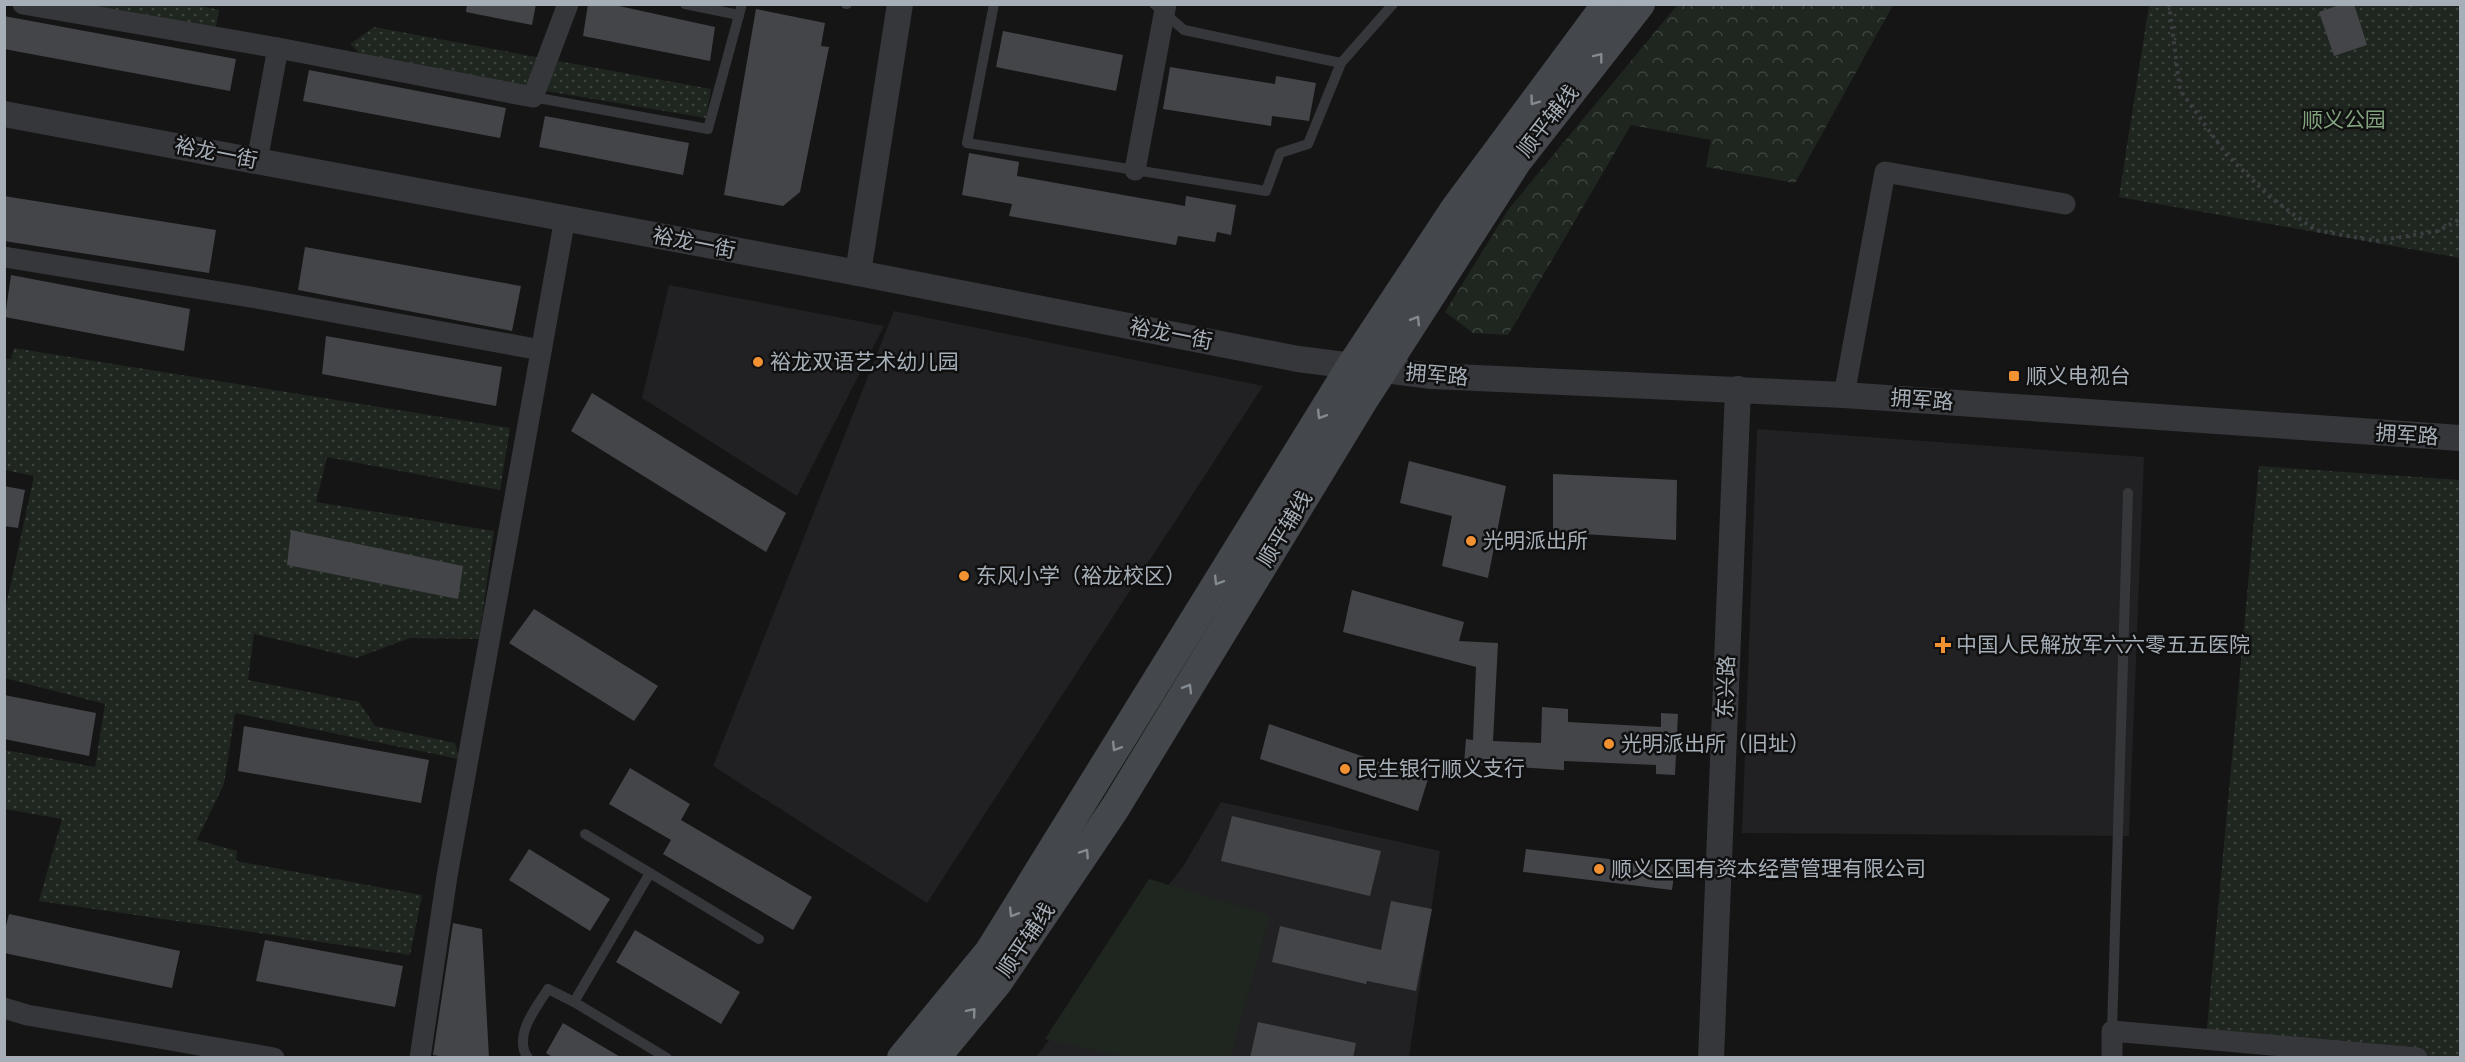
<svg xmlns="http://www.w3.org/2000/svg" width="2465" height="1062" font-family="'Sofia Sans Condensed','Noto Sans SC',sans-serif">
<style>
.built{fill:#212123}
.grass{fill:#1f261f}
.forest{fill:url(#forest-crowns)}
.park{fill:url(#park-dots)}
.building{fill:#444549}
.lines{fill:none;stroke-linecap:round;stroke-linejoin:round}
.path{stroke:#3c3f42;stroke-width:4;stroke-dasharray:3 4.5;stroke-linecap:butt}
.service{stroke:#36373b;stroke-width:10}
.minor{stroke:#36373b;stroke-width:21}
.tertiary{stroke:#36373b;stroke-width:26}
.secondary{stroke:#44474b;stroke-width:30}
.oneway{stroke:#848a91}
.poi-dot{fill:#f19132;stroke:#101011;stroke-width:2}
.labels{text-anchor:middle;stroke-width:5;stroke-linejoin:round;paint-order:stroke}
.park-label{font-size:21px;fill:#81a27d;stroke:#101011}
.street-label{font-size:21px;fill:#a6aeb7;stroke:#101011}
.poi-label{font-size:21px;fill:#a6aeb7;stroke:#101011;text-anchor:start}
</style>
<defs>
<pattern id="forest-crowns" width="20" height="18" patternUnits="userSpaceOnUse" patternTransform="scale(1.5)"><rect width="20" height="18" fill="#1f261f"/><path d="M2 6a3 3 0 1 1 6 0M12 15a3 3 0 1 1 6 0" fill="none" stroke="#3d433d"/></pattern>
<pattern id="park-dots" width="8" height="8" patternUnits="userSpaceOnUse" patternTransform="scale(1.5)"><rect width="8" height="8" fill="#1f261f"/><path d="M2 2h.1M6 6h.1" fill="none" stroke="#3d433d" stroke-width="1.8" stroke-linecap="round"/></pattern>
</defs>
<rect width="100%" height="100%" fill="#151516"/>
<!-- built -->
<g class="built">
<polygon points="669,285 884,326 797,496 642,398"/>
<polygon points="894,311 1263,386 927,903 713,766"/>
<polygon points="1757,429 2144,457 2129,836 1742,833"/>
<polygon points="1221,802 1440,851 1409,1057 1035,1058 1184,865"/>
</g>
<!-- grass -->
<polygon class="grass" points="1149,879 1270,915 1230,1057 1127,1057 1045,1039"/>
<!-- forest -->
<polygon class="forest" points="1678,4 1893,5 1795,183 1706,167 1711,140 1631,125 1508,335 1473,333 1445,312 1508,210"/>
<!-- park -->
<g class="park">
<polygon points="192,4 219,10 215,32 57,5"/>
<polygon points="2149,5 2460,5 2460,258 2119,197"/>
<polygon points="374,27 711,89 706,118 368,61 350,44"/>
<polygon points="14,348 510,428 500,490 327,457 316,502 494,531 479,639 410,638 356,658 254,634 248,680 359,702 375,726 455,743 459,759 235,713 224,784 197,840 237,851 236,861 422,895 410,955 39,901 62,819 5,809 5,750 95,767 105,704 5,678 5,610 34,476 5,470 4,359 11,359"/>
<polygon points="2259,466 2460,480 2460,1057 2417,1058 2206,1039"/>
</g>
<!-- building -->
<g class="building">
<polygon points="467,4 536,4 532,25 466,12"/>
<polygon points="588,4 610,4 715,27 710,61 583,36"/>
<polygon points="2342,4 2354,4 2367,45 2334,56 2319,12"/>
<polygon points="756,9 825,23 821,46 829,47 800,192 783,206 724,195"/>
<polygon points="4,16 236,59 230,91 4,49"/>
<polygon points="1003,31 1123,55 1116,91 996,67"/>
<polygon points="1170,67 1275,84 1276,76 1316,83 1309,121 1272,116 1271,126 1163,109"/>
<polygon points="309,70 506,108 500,138 303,101"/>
<polygon points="545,116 689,143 683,175 539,147"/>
<polygon points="969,153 1019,162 1017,176 1185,206 1186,196 1236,205 1231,235 1217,232 1215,242 1178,236 1176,245 1009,216 1012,204 962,195"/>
<polygon points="4,196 216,230 209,273 4,241"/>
<polygon points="305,247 521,286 512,331 298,290"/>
<polygon points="11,275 190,309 184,351 5,317"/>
<polygon points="326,336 502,367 496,406 322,374"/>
<polygon points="592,393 786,513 766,552 571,431"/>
<polygon points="1409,461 1506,486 1488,578 1442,566 1452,516 1400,503"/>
<polygon points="1553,474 1677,480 1676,540 1553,532"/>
<polygon points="4,486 25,490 18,528 4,526"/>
<polygon points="291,530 463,566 458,599 287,565"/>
<polygon points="1352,590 1464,622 1459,641 1498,643 1493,741 1541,743 1542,707 1568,709 1568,722 1661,727 1661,713 1678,714 1675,775 1656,774 1656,765 1564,761 1564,770 1464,764 1466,739 1473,740 1476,667 1343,632"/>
<polygon points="534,609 658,686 634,721 509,643"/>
<polygon points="4,695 96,713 89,756 4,739"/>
<polygon points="1269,724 1428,779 1418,811 1260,759"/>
<polygon points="244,726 429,760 421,803 238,771"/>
<polygon points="630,768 690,804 681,820 812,897 793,930 663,854 671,840 609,804"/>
<polygon points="1232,816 1381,851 1370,896 1221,861"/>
<polygon points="529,849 610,899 590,931 509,880"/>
<polygon points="1526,849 1675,867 1672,890 1523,872"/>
<polygon points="1391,901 1432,909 1416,991 1367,981 1366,984 1272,962 1280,926 1381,950"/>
<polygon points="9,914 180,951 172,988 4,953 4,934"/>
<polygon points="453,923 482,929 489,1058 451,1058 433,1055"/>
<polygon points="635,930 740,992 721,1024 616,962"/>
<polygon points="265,940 403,966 395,1007 256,981"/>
<polygon points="1258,1022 1356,1043 1353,1058 1250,1058"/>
<polygon points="563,1023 622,1058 554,1058 546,1053"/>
</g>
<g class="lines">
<!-- path -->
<g class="path">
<polyline points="2169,4 2180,90 2226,154 2270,197 2315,230 2376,241 2438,231 2460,219"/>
<polyline points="2411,4 2411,7 2417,4"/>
</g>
<!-- service -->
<g class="service">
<polyline points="685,4 739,15"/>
<polyline points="846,4 847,4"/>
<polyline points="994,4 967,143 1266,191 1280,153 1308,144 1341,63 1184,30 1154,4"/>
<polyline points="1341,63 1393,4"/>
<polyline points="533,97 708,129 742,4"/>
<polyline points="585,834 650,873"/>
<polyline points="2112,1031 2128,493"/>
<path d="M528,1058c-16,-22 9,-51 20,-69l26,13"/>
<polyline points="667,1058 574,1002 650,873 759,939"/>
</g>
<!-- minor -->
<g class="minor">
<polyline points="23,4 278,48"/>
<polyline points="257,161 278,48 533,97 568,4"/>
<polyline points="1135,170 1166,4"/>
<polyline points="4,257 256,298 541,350"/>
<polyline points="1844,395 1885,172 2065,204"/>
<polyline points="4,1008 27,1015 274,1058"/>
<polyline points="420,1058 447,876 565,218"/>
<polyline points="2112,1058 2112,1031 2417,1058"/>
</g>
<!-- tertiary -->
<g class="tertiary">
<polyline points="4,114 858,273 1298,359 1432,376 1844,395 2460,438"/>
<polyline points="858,273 900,4"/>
<polyline points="1711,1058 1738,389"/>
</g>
<!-- secondary -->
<g class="secondary">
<polyline points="902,1058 990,951 1352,365 1455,209 1607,4"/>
<polyline points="935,1058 997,983 1115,808 1362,402 1517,161 1640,4"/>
</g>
</g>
<!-- one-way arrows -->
<defs><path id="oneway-chevron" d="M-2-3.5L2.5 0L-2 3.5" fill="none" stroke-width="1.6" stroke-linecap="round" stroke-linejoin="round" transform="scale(1.5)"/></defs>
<g class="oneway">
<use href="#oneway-chevron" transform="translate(1599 57) rotate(-52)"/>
<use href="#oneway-chevron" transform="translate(1534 101) rotate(126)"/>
<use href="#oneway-chevron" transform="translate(1416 320) rotate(-58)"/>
<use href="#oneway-chevron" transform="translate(1321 415) rotate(122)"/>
<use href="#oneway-chevron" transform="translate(1218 581) rotate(122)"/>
<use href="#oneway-chevron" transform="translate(1188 688) rotate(-59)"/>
<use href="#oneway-chevron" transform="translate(1116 747) rotate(122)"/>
<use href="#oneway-chevron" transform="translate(1085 853) rotate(-56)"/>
<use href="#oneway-chevron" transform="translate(1013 913) rotate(122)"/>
<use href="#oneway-chevron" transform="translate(972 1012) rotate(-50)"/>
</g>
<!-- markers -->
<g class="poi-dot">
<circle cx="758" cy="362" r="6"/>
<rect x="2008" y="370" width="12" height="12" rx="3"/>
<circle cx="1471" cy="541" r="6"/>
<circle cx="964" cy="576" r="6"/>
<path d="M1940 636h6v6h6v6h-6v6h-6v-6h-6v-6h6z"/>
<circle cx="1609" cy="744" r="6"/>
<circle cx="1345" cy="769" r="6"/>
<circle cx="1599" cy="869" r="6"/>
</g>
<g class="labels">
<!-- park labels -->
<g class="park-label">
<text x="2344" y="127">顺义公园</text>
</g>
<!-- street labels -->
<g class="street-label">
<text transform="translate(1548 121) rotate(-52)" y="7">顺平辅线</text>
<text transform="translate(216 153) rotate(11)" y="7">裕龙一街</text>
<text transform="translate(694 243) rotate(11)" y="7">裕龙一街</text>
<text transform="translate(1171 334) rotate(11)" y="7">裕龙一街</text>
<text transform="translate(1437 375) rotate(5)" y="7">拥军路</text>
<text transform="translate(1922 400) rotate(4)" y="7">拥军路</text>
<text transform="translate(2407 435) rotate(4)" y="7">拥军路</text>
<text transform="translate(1285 529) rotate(-59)" y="7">顺平辅线</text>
<text transform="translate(1726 687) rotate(-88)" y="7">东兴路</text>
<text transform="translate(1026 940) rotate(-56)" y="7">顺平辅线</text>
</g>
<!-- poi labels -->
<g class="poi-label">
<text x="770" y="369">裕龙双语艺术幼儿园</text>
<text x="2026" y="383">顺义电视台</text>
<text x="1483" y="548">光明派出所</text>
<text x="976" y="583">东风小学（裕龙校区）</text>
<text x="1956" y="652">中国人民解放军六六零五五医院</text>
<text x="1621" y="751">光明派出所（旧址）</text>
<text x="1357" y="776">民生银行顺义支行</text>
<text x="1611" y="876">顺义区国有资本经营管理有限公司</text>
</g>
</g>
<!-- border -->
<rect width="2465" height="1062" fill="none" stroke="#a6aeb7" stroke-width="12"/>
</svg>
